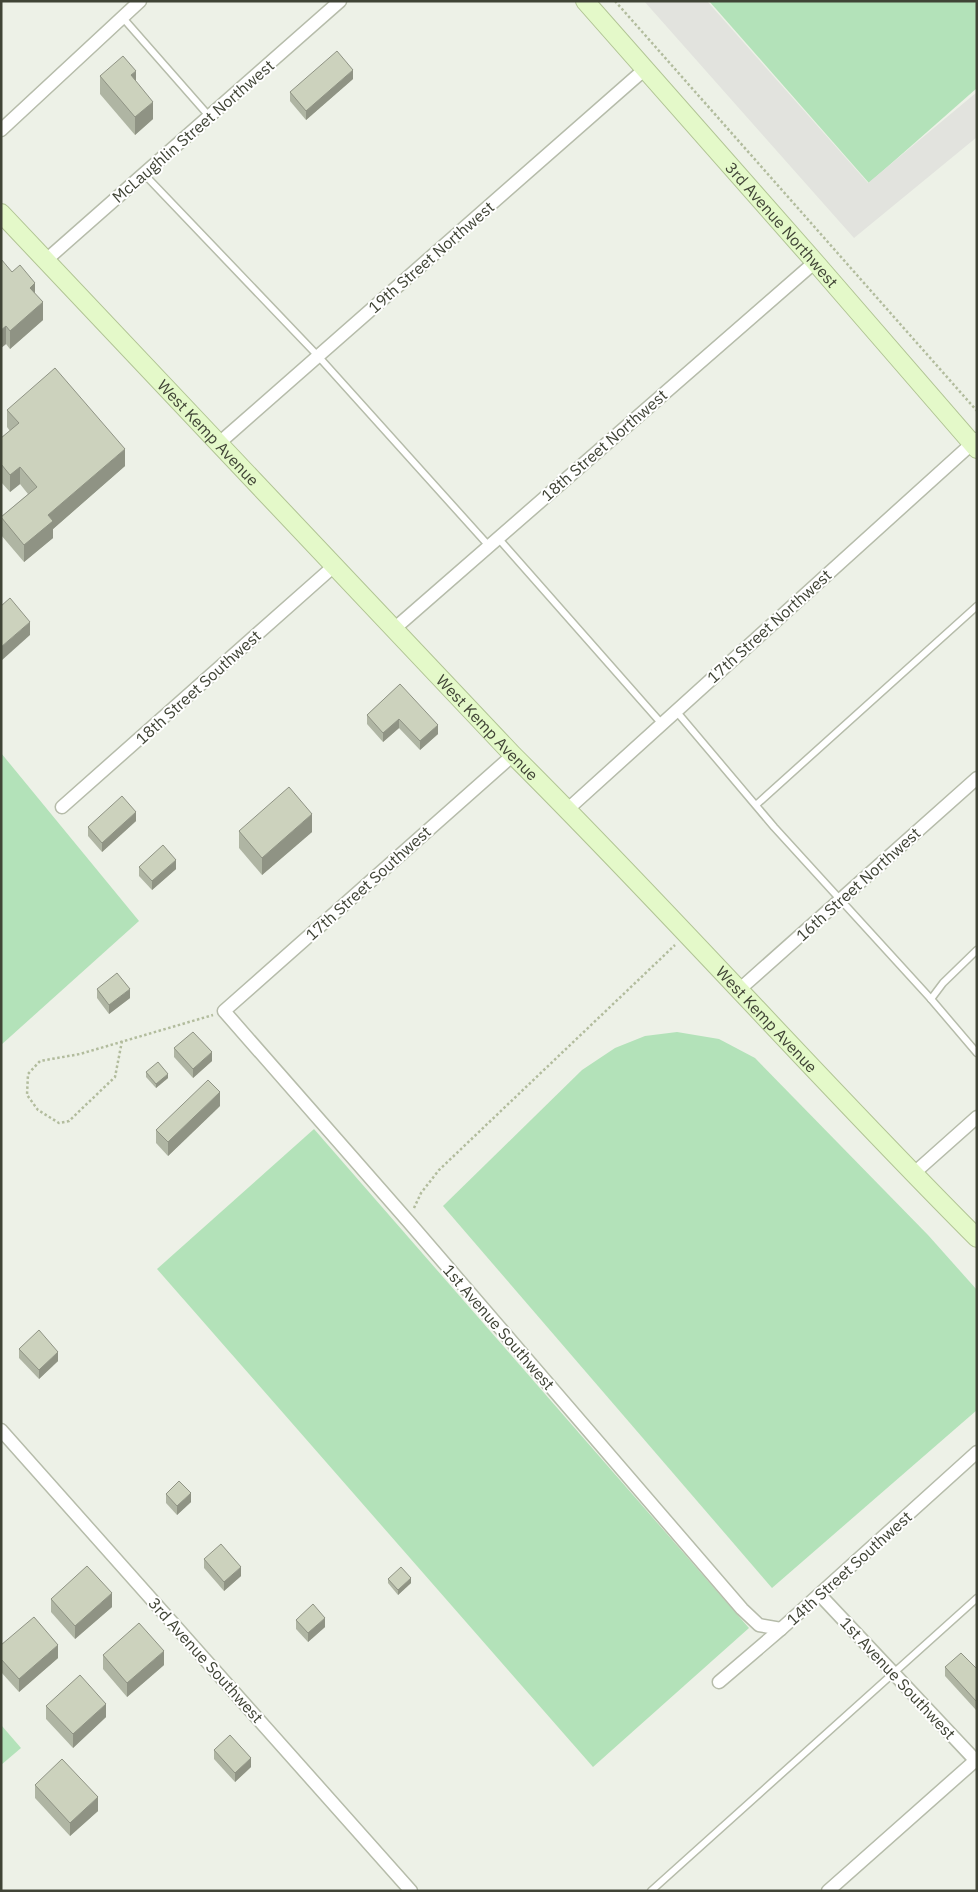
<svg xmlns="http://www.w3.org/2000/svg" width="978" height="1892" font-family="'IBM Plex Sans',sans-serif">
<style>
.green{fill:#b3e2b9}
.parking{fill:#e2e3de}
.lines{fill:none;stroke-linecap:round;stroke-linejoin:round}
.lane-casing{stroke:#b6bcaa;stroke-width:9}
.street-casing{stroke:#b6bcaa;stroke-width:15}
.secondary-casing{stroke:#b1c494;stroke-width:20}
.path{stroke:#b2bc9d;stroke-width:2.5;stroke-dasharray:2.5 2.5;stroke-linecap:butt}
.lane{stroke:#fff;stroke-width:6}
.street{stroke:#fff;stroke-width:12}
.secondary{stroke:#e4f9c9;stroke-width:18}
.wall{fill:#afb5a3}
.shaded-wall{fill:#8f9384}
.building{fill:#ccd2bd;stroke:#8f9384}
.labels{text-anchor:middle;stroke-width:4;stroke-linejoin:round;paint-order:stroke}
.street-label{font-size:16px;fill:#404436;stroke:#fff}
</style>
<rect width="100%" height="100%" fill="#edf1e7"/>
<!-- green -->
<g class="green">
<polygon points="709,1 977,1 977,88 869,183"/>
<polygon points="1,753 139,921 1,1045"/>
<polygon points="677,1032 719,1039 755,1058 928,1235 977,1290 977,1410 772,1588 443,1206 582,1070 615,1048 645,1036"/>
<polygon points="314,1129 749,1628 593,1767 157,1269"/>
<polygon points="2,1726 21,1748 1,1765 1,1727"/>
</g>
<!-- parking -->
<polygon class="parking" points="644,1 707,1 868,183 977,92 977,137 854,238"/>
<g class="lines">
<defs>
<g id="lane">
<polyline points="123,18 209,116"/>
<polyline points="144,174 318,356 489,546"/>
<polyline points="498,538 662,724"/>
<polyline points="676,711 774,827 931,999 977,1053"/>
<polyline points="756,805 977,606"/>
<polyline points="931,999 943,983 977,950"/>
<polyline points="651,1891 977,1598"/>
</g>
<g id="street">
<polyline points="1,130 140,1"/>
<polyline points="45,261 340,1"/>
<polyline points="218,444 645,69"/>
<polyline points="394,629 815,262"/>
<polyline points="513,755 224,1011 408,1221 742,1609 759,1625 781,1629"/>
<polyline points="62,807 334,566"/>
<polyline points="568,809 977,439"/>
<polyline points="740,989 977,778"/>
<polyline points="913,1174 977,1117"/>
<polyline points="1,1430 411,1891"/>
<polyline points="820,1595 977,1762"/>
<polyline points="719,1682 781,1629 977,1452"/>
<polyline points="828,1891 977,1759"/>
</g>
<g id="secondary">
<path id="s1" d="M585,1l230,261 162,187"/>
<path id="s2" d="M1,213l512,542c158,157 306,325 464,483"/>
</g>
</defs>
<!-- lane casing -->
<use href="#lane" class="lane-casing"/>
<!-- street casing -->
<use href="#street" class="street-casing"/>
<!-- secondary casing -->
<use href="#secondary" class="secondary-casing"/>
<!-- path -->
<g class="path">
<polyline points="615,1 977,411"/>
<polyline points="122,1041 115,1077 69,1121 59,1123 38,1110 27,1095 28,1074 40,1061 80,1054 213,1015"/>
<polyline points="414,1208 421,1193 439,1170 675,945"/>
</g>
<!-- lane -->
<use href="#lane" class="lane"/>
<!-- street -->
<use href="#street" class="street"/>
<!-- secondary -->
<use href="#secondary" class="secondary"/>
</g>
<!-- wall -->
<g class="wall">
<polygon points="100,76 136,82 153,119 135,135 100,94"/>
<polygon points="353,79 306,120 290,101 290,92"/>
<polygon points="12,272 35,294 43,320 10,349 6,344 1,348"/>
<polygon points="7,410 125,466 53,529 53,538 24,562 1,535 1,517 28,494 20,484 10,492 1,482 1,438 10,431 7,427"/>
<polygon points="400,684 438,734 420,750 399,728 383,742 367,724 367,715"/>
<polygon points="136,821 102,852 88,836 88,827"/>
<polygon points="239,831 312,832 262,875 239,848"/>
<polygon points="139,867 176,869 152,890 139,876"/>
<polygon points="97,989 130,998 109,1014 97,998"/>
<polygon points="174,1048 212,1061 193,1078 174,1057"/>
<polygon points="146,1072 168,1078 156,1088 146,1077"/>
<polygon points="220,1106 168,1156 156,1143 156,1130"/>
<polygon points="19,1349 58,1361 39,1379 19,1358"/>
<polygon points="166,1494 191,1502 177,1515 166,1503"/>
<polygon points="204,1559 241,1576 224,1591 204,1568"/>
<polygon points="388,1579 411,1583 398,1595 388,1583"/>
<polygon points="51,1599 112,1607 75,1639 51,1612"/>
<polygon points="296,1620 325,1627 308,1642 296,1629"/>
<polygon points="1,1645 58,1658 19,1692 1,1672"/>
<polygon points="103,1655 164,1665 127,1697 103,1669"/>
<polygon points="945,1667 977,1669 976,1710 945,1676"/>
<polygon points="46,1706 106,1717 73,1748 46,1719"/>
<polygon points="214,1750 251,1767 235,1782 214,1759"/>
<polygon points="35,1785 98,1811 70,1836 35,1798"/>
</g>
<!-- shaded-wall -->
<g class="shaded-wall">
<polygon points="353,70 353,79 306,120 306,111"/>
<polygon points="136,71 136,88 131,75"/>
<polygon points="153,102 153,119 135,135 135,117"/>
<polygon points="35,283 35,301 30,288"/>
<polygon points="43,302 43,320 10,349 10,331"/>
<polygon points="6,326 6,344 1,348 1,330"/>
<polygon points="125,449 125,466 53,529 53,538 24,562 24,545 48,515"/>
<polygon points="20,467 20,484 10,492 10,475"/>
<polygon points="30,622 30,635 1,661 1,647"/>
<polygon points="399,719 399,728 383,742 383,733"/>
<polygon points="438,725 438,734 420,750 420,741"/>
<polygon points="136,812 136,821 102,852 102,843"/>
<polygon points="312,814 312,832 262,875 262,858"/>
<polygon points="176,860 176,869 152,890 152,881"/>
<polygon points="130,989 130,998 109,1014 109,1005"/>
<polygon points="212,1052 212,1061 193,1078 193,1069"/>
<polygon points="168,1074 168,1078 156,1088 156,1084"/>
<polygon points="220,1092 220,1106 168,1156 168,1142"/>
<polygon points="58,1352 58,1361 39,1379 39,1370"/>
<polygon points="191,1493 191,1502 177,1515 177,1506"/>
<polygon points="241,1567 241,1576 224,1591 224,1582"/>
<polygon points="411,1578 411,1583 398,1595 398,1590"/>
<polygon points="112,1593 112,1607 75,1639 75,1626"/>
<polygon points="325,1618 325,1627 308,1642 308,1633"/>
<polygon points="58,1645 58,1658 19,1692 19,1679"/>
<polygon points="164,1651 164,1665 127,1697 127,1683"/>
<polygon points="977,1700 977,1709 976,1710 976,1701"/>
<polygon points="106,1704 106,1717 73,1748 73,1734"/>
<polygon points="251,1758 251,1767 235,1782 235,1773"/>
<polygon points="98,1797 98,1811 70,1836 70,1823"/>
</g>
<!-- building -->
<g class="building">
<polygon points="337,51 353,70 306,111 290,92"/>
<polygon points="123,56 136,71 131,75 153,102 135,117 100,76"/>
<polygon points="1,259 12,272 20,265 35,283 30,288 43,302 10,331 6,326 1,330"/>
<polygon points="55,368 125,449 48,515 53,521 24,545 1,517 37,487 20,467 10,475 1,464 1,438 19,423 7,410"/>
<polygon points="10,598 30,622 1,647 1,606"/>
<polygon points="400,684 438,725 420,741 399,719 383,733 367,715"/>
<polygon points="289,787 312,814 262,858 239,831"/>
<polygon points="122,796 136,812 102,843 88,827"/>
<polygon points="163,845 176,860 152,881 139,867"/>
<polygon points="117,973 130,989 109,1005 97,989"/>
<polygon points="193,1032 212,1052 193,1069 174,1048"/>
<polygon points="158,1062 168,1074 156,1084 146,1072"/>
<polygon points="208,1080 220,1092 168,1142 156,1130"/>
<polygon points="39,1330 58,1352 39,1370 19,1349"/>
<polygon points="179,1481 191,1493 177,1506 166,1494"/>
<polygon points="221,1544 241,1567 224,1582 204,1559"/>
<polygon points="87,1566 112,1593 75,1626 51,1599"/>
<polygon points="401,1567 411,1578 398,1590 388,1579"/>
<polygon points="313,1604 325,1618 308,1633 296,1620"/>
<polygon points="34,1617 58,1645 19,1679 1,1659 1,1645"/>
<polygon points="139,1623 164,1651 127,1683 103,1655"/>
<polygon points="961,1653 977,1669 977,1700 976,1701 945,1667"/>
<polygon points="80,1675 106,1704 73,1734 46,1706"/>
<polygon points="230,1735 251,1758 235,1773 214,1750"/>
<polygon points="62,1759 98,1797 70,1823 35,1785"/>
</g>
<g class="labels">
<!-- street labels -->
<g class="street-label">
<text transform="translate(193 131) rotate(-41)" y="6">McLaughlin Street Northwest</text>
<text dy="6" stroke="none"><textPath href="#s1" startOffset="298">3rd Avenue Northwest</textPath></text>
<text transform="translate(431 257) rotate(-41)" y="6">19th Street Northwest</text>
<text dy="6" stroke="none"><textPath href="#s2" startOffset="302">West Kemp Avenue</textPath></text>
<text transform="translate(604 445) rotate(-41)" y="6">18th Street Northwest</text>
<text transform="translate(769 626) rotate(-42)" y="6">17th Street Northwest</text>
<text transform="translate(198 687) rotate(-42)" y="6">18th Street Southwest</text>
<text dy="6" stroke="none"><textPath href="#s2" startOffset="708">West Kemp Avenue</textPath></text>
<text transform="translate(368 883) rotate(-42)" y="6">17th Street Southwest</text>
<text transform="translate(858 884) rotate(-42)" y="6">16th Street Northwest</text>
<text dy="6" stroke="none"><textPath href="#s2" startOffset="1112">West Kemp Avenue</textPath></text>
<text transform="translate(499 1327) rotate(49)" y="6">1st Avenue Southwest</text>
<text transform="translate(849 1568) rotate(-42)" y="6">14th Street Southwest</text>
<text transform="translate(206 1660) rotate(48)" y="6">3rd Avenue Southwest</text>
<text transform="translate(898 1678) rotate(47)" y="6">1st Avenue Southwest</text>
</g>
</g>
<!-- border -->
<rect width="978" height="1892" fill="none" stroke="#404436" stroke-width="5"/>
</svg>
